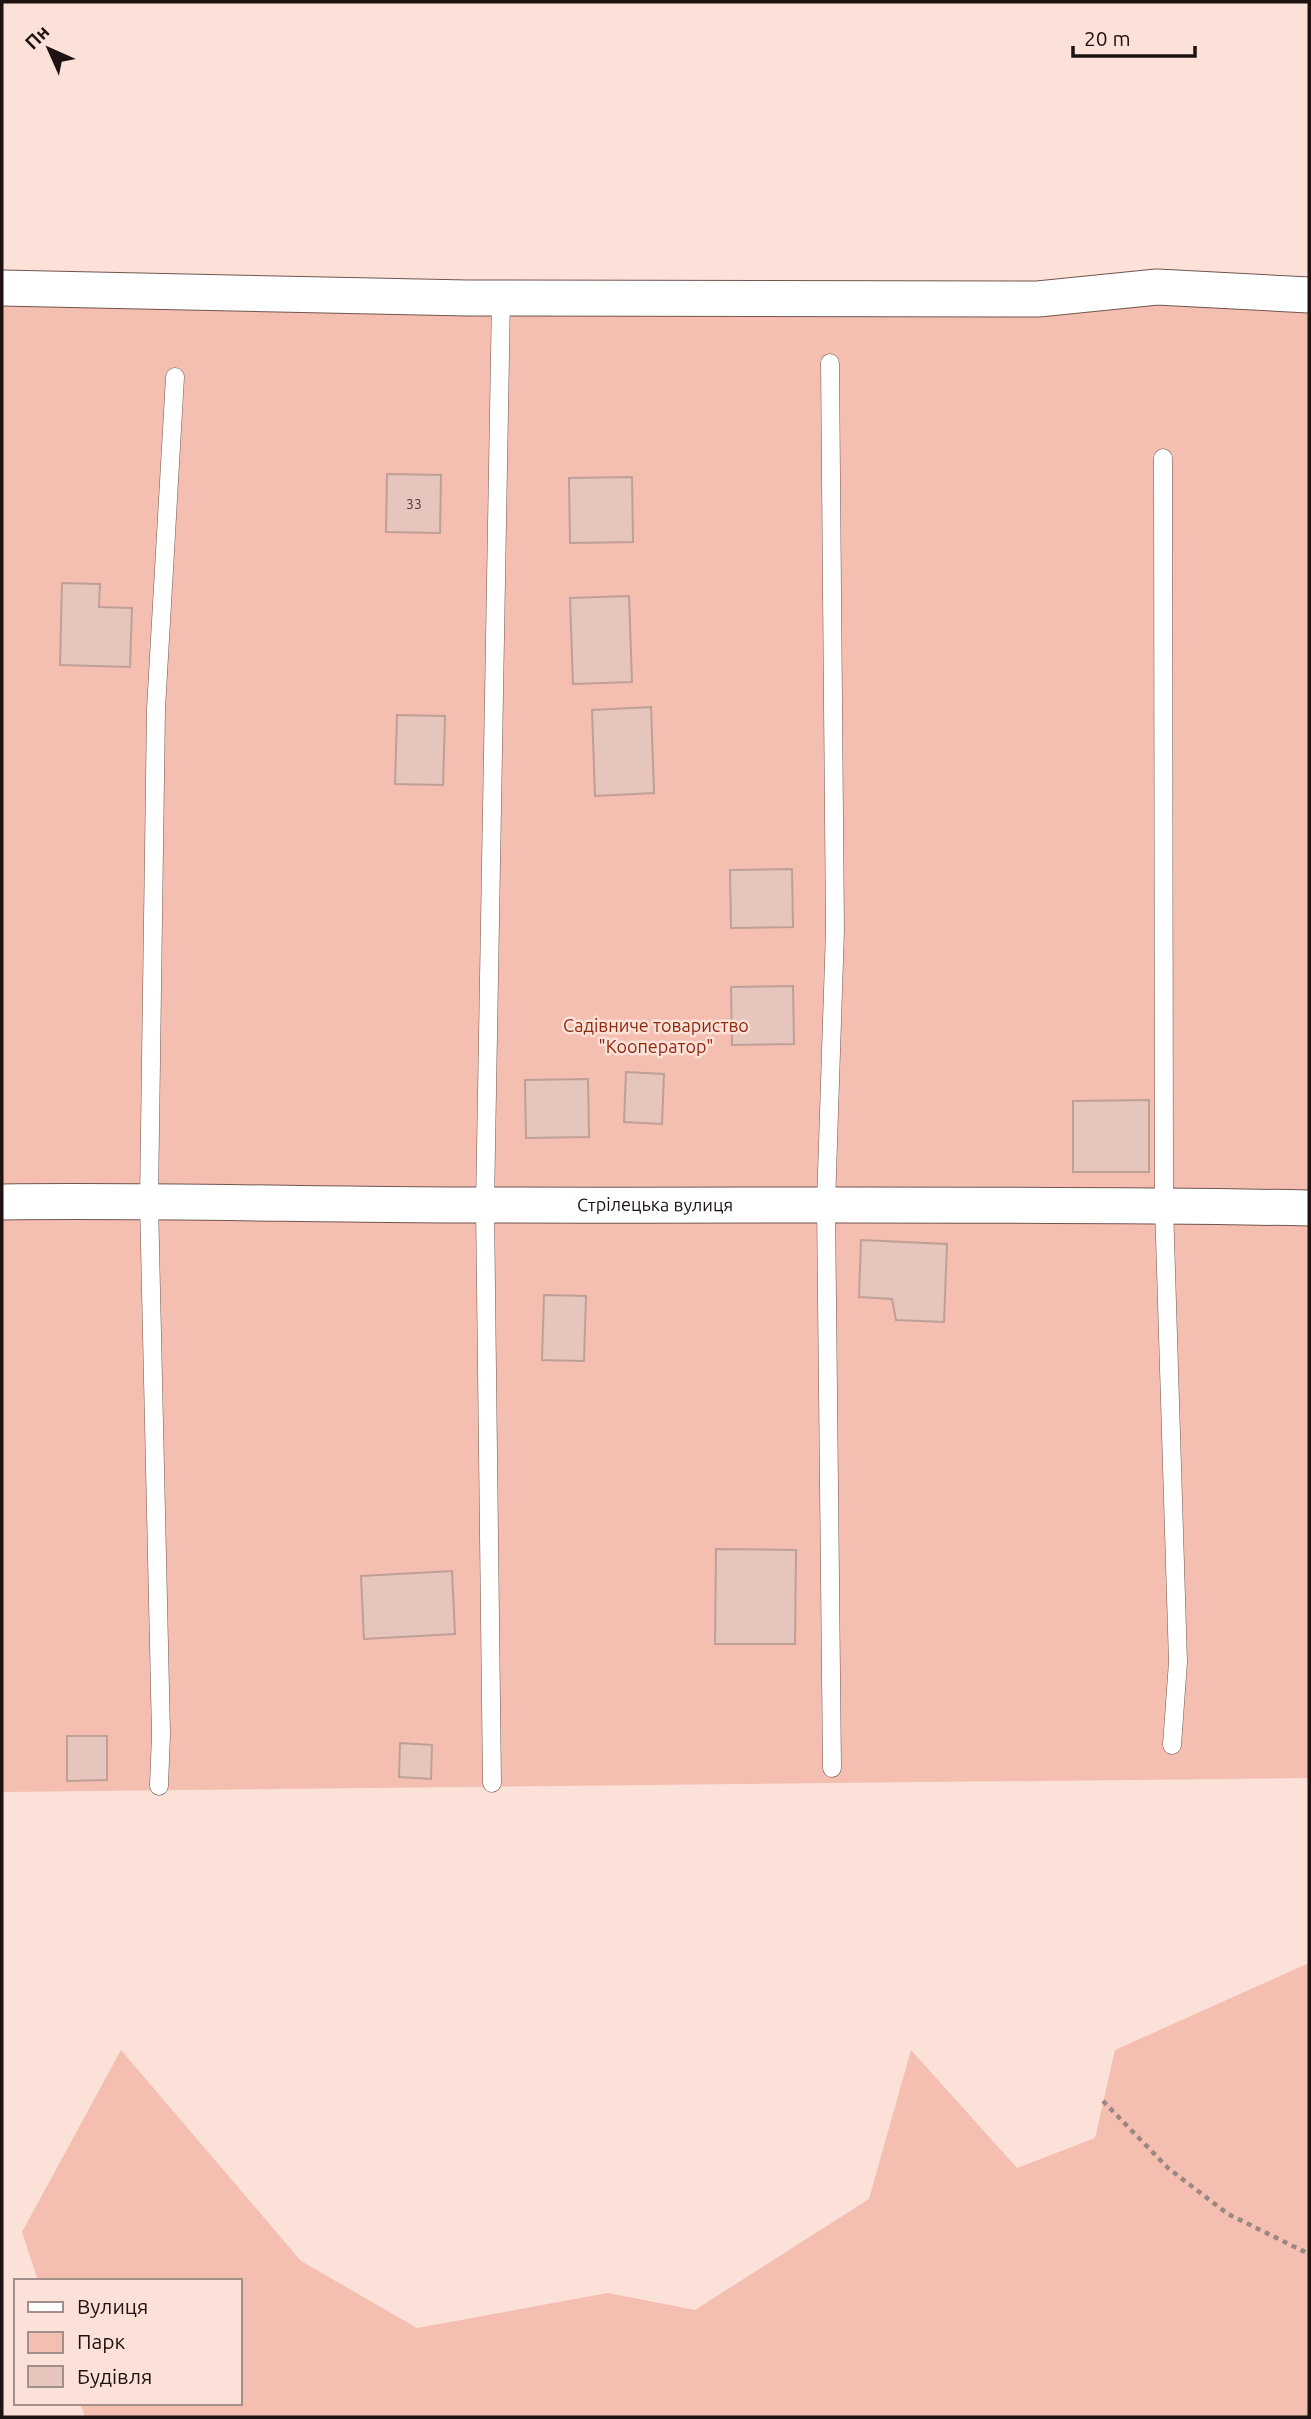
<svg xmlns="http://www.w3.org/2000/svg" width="1311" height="2419" font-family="Ubuntu,sans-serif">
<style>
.green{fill:#f4beb0}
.building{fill:#e6c5bc;stroke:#bf9f96;stroke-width:2}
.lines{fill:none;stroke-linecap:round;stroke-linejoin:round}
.service-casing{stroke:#72564e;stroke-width:19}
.minor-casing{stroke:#72564e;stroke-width:37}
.path{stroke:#9c8882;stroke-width:4.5;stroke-dasharray:5 5;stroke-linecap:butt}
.service{stroke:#fff;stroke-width:18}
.minor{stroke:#fff;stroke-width:35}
.labels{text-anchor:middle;stroke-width:5;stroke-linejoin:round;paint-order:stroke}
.number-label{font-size:14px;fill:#50403b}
.park-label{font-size:18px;fill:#8d2a0e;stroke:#fce1d9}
.street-label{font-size:18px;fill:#1e1310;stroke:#fce1d9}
</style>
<rect width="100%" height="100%" fill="#fce1d9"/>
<!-- green -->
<g class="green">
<polygon points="1309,293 1309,1778 2,1792 2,295"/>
<polygon points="1309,1963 1309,2417 85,2417 80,2403 240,2403 240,2281 38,2281 22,2232 121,2050 301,2261 417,2328 608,2293 695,2310 869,2199 911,2050 1017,2168 1095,2138 1115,2050"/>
</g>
<!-- building -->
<g class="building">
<polygon points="387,474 441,475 440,533 386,532"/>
<polygon points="632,477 633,542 570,543 569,478"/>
<polygon points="62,583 100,584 99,607 132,608 130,667 60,665"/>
<polygon points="629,596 632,682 573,684 570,598"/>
<polygon points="651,707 654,793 595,796 592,710"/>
<polygon points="397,715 445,716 443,785 395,784"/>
<polygon points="792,869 793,927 731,928 730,870"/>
<polygon points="793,986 794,1044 732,1045 731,987"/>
<polygon points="626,1072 664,1074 662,1124 624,1122"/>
<polygon points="588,1079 589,1137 526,1138 525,1080"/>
<polygon points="1149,1100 1149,1172 1073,1172 1073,1101"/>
<polygon points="861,1240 947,1244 944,1322 896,1320 892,1299 859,1297"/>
<polygon points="544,1295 586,1296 584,1361 542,1360"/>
<polygon points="716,1549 796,1550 795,1644 715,1644"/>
<polygon points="452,1571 455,1634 364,1639 361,1576"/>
<polygon points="67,1736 107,1736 107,1780 67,1781"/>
<polygon points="400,1743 432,1745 431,1779 399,1777"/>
</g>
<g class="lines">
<defs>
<g id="service">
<polyline points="830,363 835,930 826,1204 832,1768"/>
<polyline points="1163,458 1164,1205 1178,1662 1172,1745"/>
<polyline points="492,1783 485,1205 501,298"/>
<polyline points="159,1786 161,1734 149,1201 156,709 175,377"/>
</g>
<g id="minor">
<polyline points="2,288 467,298 1038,299 1157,287 1309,295"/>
<path id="s1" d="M2,1202c162,-2 324,3 486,3 274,1 547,-2 821,3"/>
</g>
</defs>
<!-- service casing -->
<use href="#service" class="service-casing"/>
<!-- minor casing -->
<use href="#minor" class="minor-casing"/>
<!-- path -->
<polyline class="path" points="1103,2101 1168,2168 1228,2214 1309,2254"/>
<!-- service -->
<use href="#service" class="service"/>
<!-- minor -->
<use href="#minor" class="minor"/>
</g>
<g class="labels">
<!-- number labels -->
<g class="number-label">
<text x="414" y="509">33</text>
</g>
<!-- park labels -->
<g class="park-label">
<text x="656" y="1032">Садівниче товариство<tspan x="656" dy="21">"Кооператор"</tspan></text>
</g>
<!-- street labels -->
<g class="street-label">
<text dy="6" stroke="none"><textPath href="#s1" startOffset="653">Стрілецька вулиця</textPath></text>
</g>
</g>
<!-- border -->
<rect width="1311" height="2419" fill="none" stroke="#1e1310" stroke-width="7"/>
<!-- legend -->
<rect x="14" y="2279" width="228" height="126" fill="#fce1d9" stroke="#a38f89" stroke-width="2"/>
<rect x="28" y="2302" width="35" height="10" fill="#ffffff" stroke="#a38f89" stroke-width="2"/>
<text x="77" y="2314" font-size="21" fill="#1e1310">Вулиця</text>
<rect x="28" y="2332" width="35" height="21" fill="#f4beb0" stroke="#a38f89" stroke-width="2"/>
<text x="77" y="2349" font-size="21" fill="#1e1310">Парк</text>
<rect x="28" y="2366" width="35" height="21" fill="#e6c5bc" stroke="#a38f89" stroke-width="2"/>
<text x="77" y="2384" font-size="21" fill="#1e1310">Будівля</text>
<!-- north arrow -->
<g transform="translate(49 49) rotate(315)" stroke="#fce1d9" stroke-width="5" paint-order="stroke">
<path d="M0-5L12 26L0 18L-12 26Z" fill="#1e1310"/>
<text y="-10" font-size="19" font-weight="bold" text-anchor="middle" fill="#1e1310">Пн</text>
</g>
<!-- scale -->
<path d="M1073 46v10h122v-10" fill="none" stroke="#1e1310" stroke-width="3.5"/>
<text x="1084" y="46" font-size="21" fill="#1e1310" stroke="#fce1d9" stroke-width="5" paint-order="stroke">20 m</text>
</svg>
